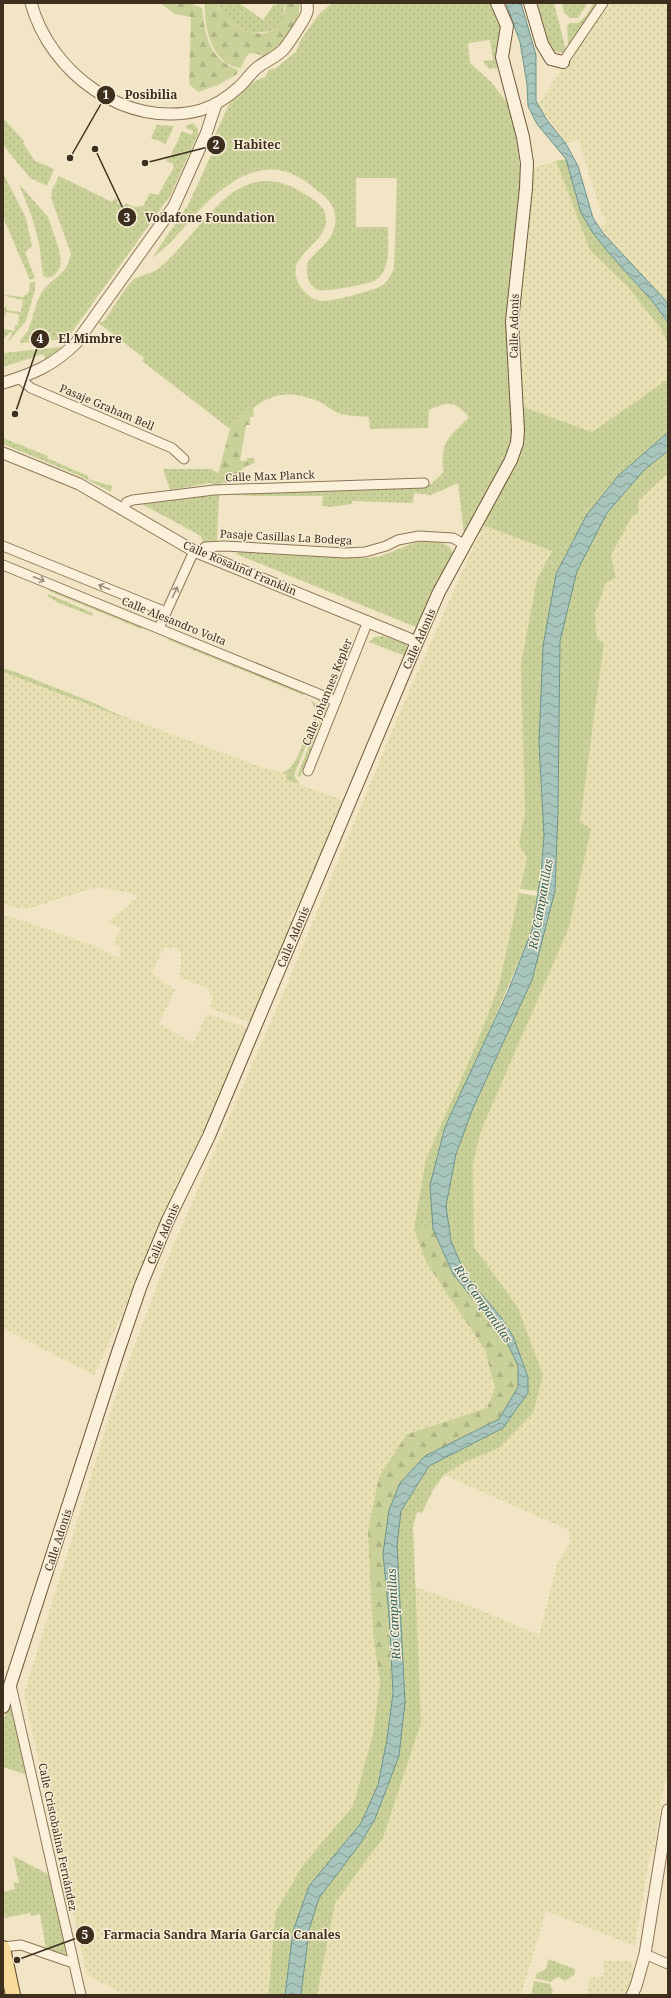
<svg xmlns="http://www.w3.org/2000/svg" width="671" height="1998" font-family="'Noto Serif',serif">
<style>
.farmland{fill:url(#farmland-dots)}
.grass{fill:url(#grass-dots)}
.forest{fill:url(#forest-firs)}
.water{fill:url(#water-waves);stroke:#6d948a}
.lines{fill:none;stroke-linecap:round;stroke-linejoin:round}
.minor-casing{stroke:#8e7659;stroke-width:11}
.tertiary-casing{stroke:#8e7659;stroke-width:13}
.secondary-casing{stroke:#70573c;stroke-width:14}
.primary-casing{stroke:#5c442e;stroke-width:16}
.minor{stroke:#fbf1da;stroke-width:9}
.tertiary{stroke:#fbf1da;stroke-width:11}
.secondary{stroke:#fbf1da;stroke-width:12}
.primary{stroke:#f7db9b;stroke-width:14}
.oneway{stroke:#9c907c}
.labels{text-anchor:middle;stroke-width:3;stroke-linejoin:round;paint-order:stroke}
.street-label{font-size:11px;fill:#3d2e1e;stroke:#f8eed6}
.water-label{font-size:12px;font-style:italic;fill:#2d5e5b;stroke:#f8eed6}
.leader{fill:none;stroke:#3d2e1e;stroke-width:1.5}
.callout-dot{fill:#3d2e1e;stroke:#f8eed6;stroke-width:1.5}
.mark-label{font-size:12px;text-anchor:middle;font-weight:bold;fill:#fff}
.callout-label{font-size:12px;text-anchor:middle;font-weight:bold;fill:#3d2e1e;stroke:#f8eed6;stroke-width:3;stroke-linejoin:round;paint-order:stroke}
</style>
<defs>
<pattern id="farmland-dots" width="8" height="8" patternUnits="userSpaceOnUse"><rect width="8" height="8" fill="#e8dfb2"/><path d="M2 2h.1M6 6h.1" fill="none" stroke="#c8c099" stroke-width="1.8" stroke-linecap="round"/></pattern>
<pattern id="grass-dots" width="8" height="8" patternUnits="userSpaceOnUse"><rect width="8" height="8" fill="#cad198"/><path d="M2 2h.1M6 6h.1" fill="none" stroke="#aeb483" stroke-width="1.8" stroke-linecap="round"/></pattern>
<pattern id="forest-firs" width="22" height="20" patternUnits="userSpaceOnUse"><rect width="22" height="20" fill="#cad198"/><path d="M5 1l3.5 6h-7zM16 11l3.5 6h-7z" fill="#aeb483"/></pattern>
<pattern id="water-waves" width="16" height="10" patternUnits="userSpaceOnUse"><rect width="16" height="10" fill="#a7c5bc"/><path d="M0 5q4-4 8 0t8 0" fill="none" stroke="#89a098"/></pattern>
</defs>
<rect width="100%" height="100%" fill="#f2e5c5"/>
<!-- farmland -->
<g class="farmland">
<polygon points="607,3 668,3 668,304 600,228 607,221 602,215 578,139 566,144 538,104"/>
<polygon points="556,161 590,249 628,287 661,329 668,344 668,379 592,432 521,406 518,336 520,291 532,168"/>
<polygon points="668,473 668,1770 661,1801 655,1841 655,1849 649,1859 635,1946 546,1911 521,1995 317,1995 335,1903 383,1838 421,1723 415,1587 478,1609 539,1635 557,1564 570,1543 569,1530 444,1475 465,1462 499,1448 533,1413 517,1306 474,1247 473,1163 481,1131 527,1025 580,822 604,643 597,639 595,614 606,583 616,578 611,556 633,515 638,514 638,501"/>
<polygon points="483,525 552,551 537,579 525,814 519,844 527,858 499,985 476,1045 426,1159 426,1262 485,1350 495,1388 487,1408 407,1434 373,1634 380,1682 373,1734 353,1806 303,1865 269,1973 268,1995 125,1995 87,1975 24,1694 117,1392 164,1267 282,996 400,712"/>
<polygon points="3,672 264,768 288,774 286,780 346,801 300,910 294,910 292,915 290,921 294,926 252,1022 246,1021 209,1008 213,998 206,987 180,978 181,955 177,948 164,947 152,973 175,990 159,1024 193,1043 207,1014 244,1027 250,1031 204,1138 94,1375 3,1328 3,914 95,946 119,958 121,955 118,953 121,947 113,944 121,928 108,922 139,896 130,893 102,888 90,889 27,909 15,908 3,904"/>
<polygon points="603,1961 633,1961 632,1968 636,1970 632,1984 626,1995 587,1995 590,1978 604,1976"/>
</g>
<!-- grass -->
<g class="grass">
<path d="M217,3h22l24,17 11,-16 3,2 2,-3h7c-5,9 2,18 -8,25 -3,2 -6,2 -9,3 -18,5 -32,-2 -44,-15 -3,-4 -7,-7 -8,-13z"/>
<path d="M332,3h161l9,20 -4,45 -9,1 -6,-8 10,-1 -3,-20 -22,3 2,20 21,19 19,24 4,14 7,55 -7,266 -47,92 -3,1 -6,-51 -27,12 -17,-2 -1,10 -61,-2v3l-21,3 -9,-1 1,-10h-71l-33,-2 -2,47 -14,2 -2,-7 -61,-33 71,-10 4,2 4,-1v-2l212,-8 12,-11c-2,-34 4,-33 26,-56 -14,-16 -21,-16 -40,-7l-1,18 -58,1 -1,-12c-9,-1 -19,-1 -28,-3 -7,-2 -14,-8 -21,-12 -41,-18 -62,-2 -90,27l-88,-68 2,-3 -47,-36 7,-1c7,-9 23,-37 30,-42 7,-4 16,-5 23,-9 4,-3 7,-7 11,-10 40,-38 72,-107 135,-67 10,6 23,13 23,26 2,27 -48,36 -24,70 4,5 13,12 20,12 9,1 54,-11 61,-16 6,-5 8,-10 11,-17l3,-90h-41v49h32c0,13 2,31 -4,43 -1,3 -5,8 -8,10 -5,4 -51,12 -58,10 -11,-5 -12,-17 -11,-27 12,-16 31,-25 28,-47 -1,-8 -4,-14 -10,-19 -8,-7 -17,-15 -27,-20 -40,-23 -79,12 -105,40 -13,15 -25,30 -41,41l36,-53 24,-52 -2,-7 19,-42 26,-23 10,-4 4,-7 7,-2 20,-16 4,-11 19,-27z"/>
<polygon points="537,3 554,3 566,50 565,53 556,52 550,46"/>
<polygon points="561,3 588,3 578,18 570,18 564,12"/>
<polygon points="593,3 599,3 571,42 568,44 567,26 570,23 578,23 586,16"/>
<polygon points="3,118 24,141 23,143 35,161 54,169 47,186 30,178 3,145"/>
<path d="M193,123l5,6v5l-28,62 -103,143 -47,4c0,-5 7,-9 9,-15 5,-13 7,-30 16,-40 13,-15 20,-11 26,-34l-20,-56 1,-8 7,-14 53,26 3,-4 3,2 -1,3 7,3 2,-3 8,4 9,-1 7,-13 8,2 16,-28 -2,-4 -6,-2 2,-5 2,1 12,-26 10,4 1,-4 -7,-3 1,-3z"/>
<polygon points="157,125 174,126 165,145 162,142 151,138"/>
<polygon points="566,159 581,213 628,275 653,302 668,325 668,344 661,329 628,287 590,250 556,161"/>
<polygon points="3,173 26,218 32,246 25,252 35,278 30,280 3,217"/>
<polygon points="19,184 48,217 58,246 61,260 60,268 54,276 48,278 43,276 39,243 32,217"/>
<polygon points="30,282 35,282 35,290 26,321 7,343 12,333 10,332 3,340 3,324 4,329 14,331 15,325 18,325 19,314 6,312 5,317 3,315 4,308 7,305 6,310 21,312 23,300 5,296 6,295 23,297 29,292"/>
<polygon points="61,347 61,349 46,359 43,354 3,367 3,353"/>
<polygon points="668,379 668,432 618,476 586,516 556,574 539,743 544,836 538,891 520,889 527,858 519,844 525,813 521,664 537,579 552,551 483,525 519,451 521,406 592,432"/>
<polygon points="3,438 48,456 47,458 88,476 88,479 112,486 111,492 80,476 3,444"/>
<polygon points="668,451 668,473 638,501 638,514 633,515 611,555 616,578 606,583 595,614 597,639 604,643 580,822 591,829 569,927 481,1131 473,1163 474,1247 517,1306 543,1375 533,1413 499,1448 465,1462 444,1475 433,1490 422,1513 417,1512 413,1527 421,1723 383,1838 335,1903 317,1995 301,1995 309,1930 319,1898 360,1844 399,1756 397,1545 401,1511 429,1466 503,1428 528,1393 500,1316 466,1276 451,1241 446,1206 456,1154 473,1108 532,980 555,891 558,810 560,641 577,571 607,513 644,470"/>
<polygon points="163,469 211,469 226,478 227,483 222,483 221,486 215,486 210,483 170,490"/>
<polygon points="436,541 449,546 454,554 418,628 236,554 239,551 367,558 381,556 416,542"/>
<polygon points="50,589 142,626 141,629 49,591"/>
<polygon points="48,594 93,613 92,616 59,603 47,596"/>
<path d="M383,636l17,6 1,-2c7,5 7,9 4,16l-36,-14 6,-5z"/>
<polygon points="169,638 304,692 303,695 168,640"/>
<polygon points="3,669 13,671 94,703 127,719 3,672"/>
<polygon points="318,697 327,705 326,715 324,715 300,777 297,776 324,709 320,702 317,700"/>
<polygon points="311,701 319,705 321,709 294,775 299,784 286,780 287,774 281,773 289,769 296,760 317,712"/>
<polygon points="519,893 537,896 532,930 484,1043 445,1127 430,1185 433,1229 414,1229 426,1159 476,1045 499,985"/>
<polygon points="392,1668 393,1693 387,1739 378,1785 361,1823 309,1886 293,1931 285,1995 268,1995 276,1911 303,1865 353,1806 373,1734 380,1682 378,1669"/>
<polygon points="11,1703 14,1705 27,1775 3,1767 3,1721"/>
<polygon points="13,1856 48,1874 67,1950 65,1954 61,1956 46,1949 40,1914 31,1916 30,1913 5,1918 3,1909 3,1892 15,1889 13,1882 19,1883"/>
<polygon points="548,1959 575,1969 574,1975 565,1981 559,1977 555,1978 551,1982 535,1978 536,1974 546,1969"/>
<polygon points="534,1981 550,1984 553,1991 552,1995 531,1995"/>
</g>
<!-- forest -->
<g class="forest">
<path d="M160,3h30l12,5c3,28 7,51 36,62l-1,4 -19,11 -20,7 -9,-8 2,-67 -16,-3z"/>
<path d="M217,3l1,5 15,16 12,7 17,3 15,-5 6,-7 3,-19h14l-1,11 -16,30 -17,13c-18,-6 -17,-7 -25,11 -28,-2 -38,-41 -36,-64z"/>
<polygon points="253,407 254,417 250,417 250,425 246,425 240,461 247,461 247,458 254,458 255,463 246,466 227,483 226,478 218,474 230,429"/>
<polygon points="414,1229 433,1229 453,1274 506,1340 518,1366 518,1387 499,1419 425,1456 400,1483 389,1614 392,1668 378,1669 373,1634 368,1531 379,1477 407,1434 487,1408 495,1388 485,1350 426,1262"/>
</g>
<!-- water -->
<g class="water">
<polygon points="506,3 521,3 536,55 536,101 547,120 566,144 578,166 593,218 603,233 666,301 668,304 668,323 653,302 608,252 593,233 581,213 566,159 537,124 528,106 527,84 520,42"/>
<polygon points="668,432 668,451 644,470 607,513 577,571 560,641 558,810 555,891 532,980 473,1108 456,1154 446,1206 451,1241 466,1276 500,1316 513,1336 528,1377 528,1393 503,1428 429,1466 401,1511 397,1545 405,1702 399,1756 375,1819 360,1844 319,1898 309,1930 301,1995 285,1995 293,1931 309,1886 361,1823 378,1785 387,1739 393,1693 389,1614 383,1554 389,1510 400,1483 425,1456 499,1419 518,1387 518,1366 506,1340 453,1274 433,1229 430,1185 445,1127 508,991 532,930 541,873 544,836 539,743 543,646 556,574 586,516 618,476"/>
</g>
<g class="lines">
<defs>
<g id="minor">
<polyline points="563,62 603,3"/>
<polyline points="19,378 31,388 172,448 184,459"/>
<polyline points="122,510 127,502 133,500 214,490 424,483"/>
<polyline points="3,546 166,612"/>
<polyline points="202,554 205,547 224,546 345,553 365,552 386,546 398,540 419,536 453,538 465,545"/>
<polyline points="3,565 336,701"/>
<polyline points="159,628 194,551"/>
<polyline points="308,771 368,621"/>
<polyline points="11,1685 81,1995"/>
<polyline points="3,1947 21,1945 73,1963"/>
<polyline points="645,1954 668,1964"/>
</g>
<g id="tertiary">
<path d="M31,3c19,70 95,127 170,107 13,-4 28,-14 38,-23 7,-6 12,-15 19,-20 8,-6 18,-10 25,-17 4,-4 24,-34 24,-38 1,-3 0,-6 0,-9"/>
<path d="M3,383c30,-9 51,-18 73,-40l98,-137 32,-72 10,-30"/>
<polyline points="3,453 79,484 194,551 417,642"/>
<polyline points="632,1995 636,1986 645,1954 668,1810"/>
</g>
<g id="secondary">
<polyline points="530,3 542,44 551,59 563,62"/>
<polyline points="3,1707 117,1355 141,1285 168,1220 209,1136 417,642 439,592 511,460 517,443 518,431 512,321 526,188 527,163 523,137 502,57 507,26 497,3"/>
</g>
<polyline id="primary" points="3,1948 13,1995"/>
</defs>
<!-- minor casing -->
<use href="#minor" class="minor-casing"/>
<!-- tertiary casing -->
<use href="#tertiary" class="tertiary-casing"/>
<!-- secondary casing -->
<use href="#secondary" class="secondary-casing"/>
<!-- primary casing -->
<use href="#primary" class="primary-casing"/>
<!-- minor -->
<use href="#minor" class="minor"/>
<!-- tertiary -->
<use href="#tertiary" class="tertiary"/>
<!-- secondary -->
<use href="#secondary" class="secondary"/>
<!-- primary -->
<use href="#primary" class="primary"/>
</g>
<!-- one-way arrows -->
<defs><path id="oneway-shaft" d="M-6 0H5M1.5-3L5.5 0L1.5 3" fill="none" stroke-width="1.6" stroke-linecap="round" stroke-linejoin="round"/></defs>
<g class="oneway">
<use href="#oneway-shaft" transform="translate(39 579) rotate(22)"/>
<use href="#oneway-shaft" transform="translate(104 587) rotate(-158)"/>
<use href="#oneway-shaft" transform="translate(175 592) rotate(-65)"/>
</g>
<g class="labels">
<!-- street labels -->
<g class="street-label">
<text transform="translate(514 326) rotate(-89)" y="4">Calle Adonis</text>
<text transform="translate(107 407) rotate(23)" y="4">Pasaje Graham Bell</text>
<text transform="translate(270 476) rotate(-2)" y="4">Calle Max Planck</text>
<text transform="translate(286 537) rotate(3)" y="4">Pasaje Casillas La Bodega</text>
<text transform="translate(240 568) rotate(23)" y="4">Calle Rosalind Franklin</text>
<text transform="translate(174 621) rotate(22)" y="4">Calle Alesandro Volta</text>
<text transform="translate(419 639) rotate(-66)" y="4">Calle Adonis</text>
<text transform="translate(327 692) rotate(-68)" y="4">Calle Johannes Kepler</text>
<text transform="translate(293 937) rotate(-67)" y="4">Calle Adonis</text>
<text transform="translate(163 1234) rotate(-67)" y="4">Calle Adonis</text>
<text transform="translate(58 1540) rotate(-72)" y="4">Calle Adonis</text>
<text transform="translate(58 1837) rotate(78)" y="4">Calle Cristobalina Fernández</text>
</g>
<!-- water labels -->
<g class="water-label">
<text transform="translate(541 904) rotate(-80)" y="4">Río Campanillas</text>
<text transform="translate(483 1304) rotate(55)" y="4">Río Campanillas</text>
<text transform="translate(394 1614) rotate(-93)" y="4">Río Campanillas</text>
</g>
</g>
<!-- callouts -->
<path class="leader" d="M70 158L106 95M145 163L216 145M95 149L127 217M15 414L40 339M17 1960L85 1935"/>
<g class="callout-dot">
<circle cx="70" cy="158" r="4"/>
<circle cx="145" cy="163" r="4"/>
<circle cx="95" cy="149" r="4"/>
<circle cx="15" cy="414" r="4"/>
<circle cx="17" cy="1960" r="4"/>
<circle cx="106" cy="95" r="10"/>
<circle cx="216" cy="145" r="10"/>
<circle cx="127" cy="217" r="10"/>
<circle cx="40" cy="339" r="10"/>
<circle cx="85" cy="1935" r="10"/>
</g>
<g class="mark-label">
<text x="106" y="99">1</text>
<text x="216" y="149">2</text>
<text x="127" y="222">3</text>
<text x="40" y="343">4</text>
<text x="85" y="1939">5</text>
</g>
<g class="callout-label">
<text x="151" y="99">Posibilia</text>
<text x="257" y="149">Habitec</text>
<text x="210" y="222">Vodafone Foundation</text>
<text x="90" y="343">El Mimbre</text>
<text x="222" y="1939">Farmacia Sandra María García Canales</text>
</g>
<!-- border -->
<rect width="671" height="1998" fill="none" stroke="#3d2e1e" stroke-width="8"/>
</svg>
